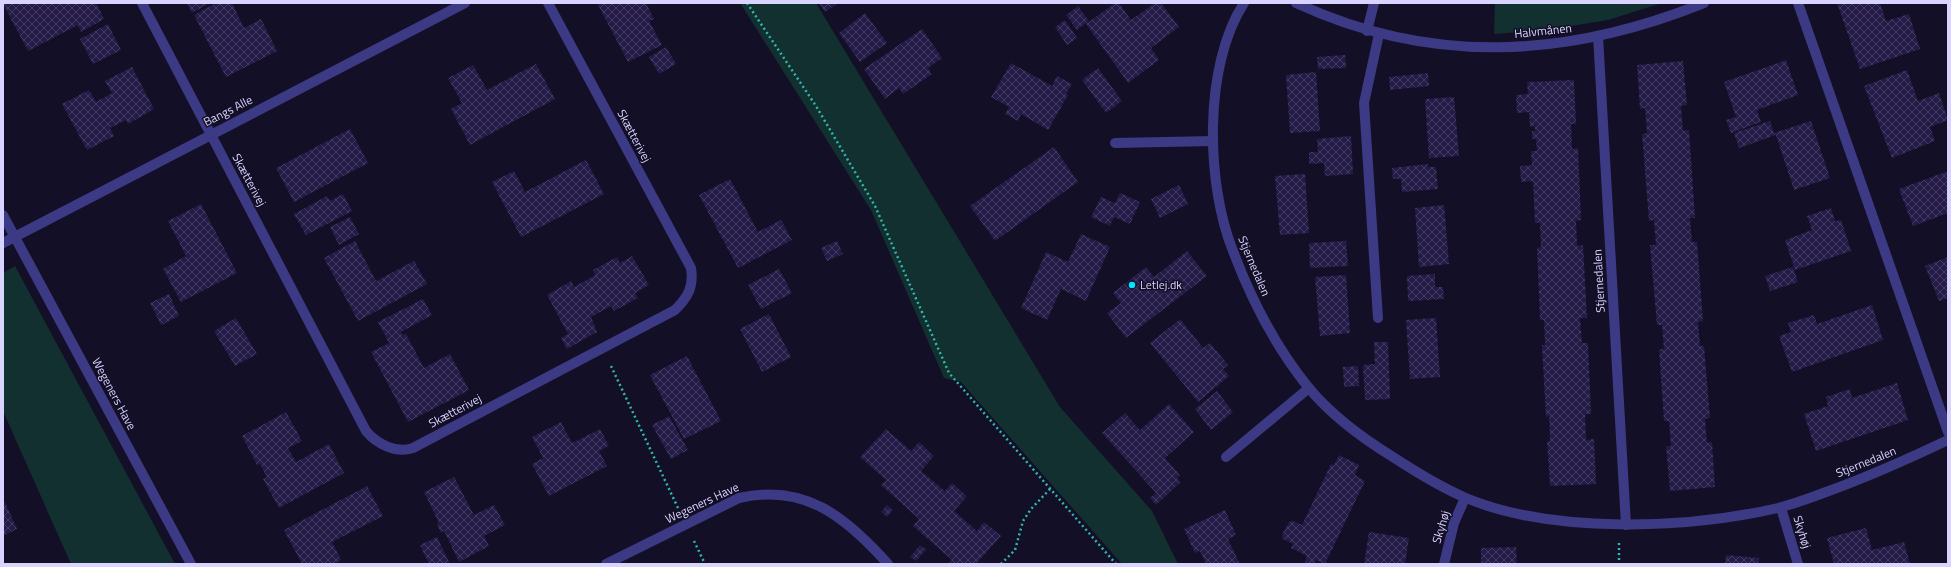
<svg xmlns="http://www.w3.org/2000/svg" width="1951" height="567" font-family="'Titillium Web',sans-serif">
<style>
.grass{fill:#12302f}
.building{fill:url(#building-cross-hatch)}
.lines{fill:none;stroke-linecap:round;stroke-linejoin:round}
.path{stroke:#2fb8b0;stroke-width:2.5;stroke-dasharray:2 3;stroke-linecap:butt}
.lane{stroke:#3d3a85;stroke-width:10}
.street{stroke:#3d3a85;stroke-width:10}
.poi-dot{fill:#00e5ff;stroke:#130f26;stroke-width:1.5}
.labels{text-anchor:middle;stroke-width:3;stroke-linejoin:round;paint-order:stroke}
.street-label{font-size:12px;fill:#d9d4ff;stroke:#130f26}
.poi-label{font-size:12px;fill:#d9d4ff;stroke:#130f26;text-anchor:start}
</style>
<defs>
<pattern id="building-cross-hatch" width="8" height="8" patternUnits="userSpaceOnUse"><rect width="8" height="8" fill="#241b47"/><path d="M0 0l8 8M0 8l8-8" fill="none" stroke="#433b63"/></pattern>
</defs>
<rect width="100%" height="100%" fill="#130f26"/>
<!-- grass -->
<g class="grass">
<polygon points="740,3 816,3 1060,407 1152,511 1178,564 1122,564 961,382 944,378 871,210"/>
<polygon points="1495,3 1662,3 1608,20 1546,30 1494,34"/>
<polygon points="15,266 175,564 71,564 3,411 3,273"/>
</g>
<!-- building -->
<g class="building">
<polygon points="5,3 96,3 104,19 81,32 78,25 28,51 3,4"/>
<polygon points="187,3 210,3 192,13"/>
<polygon points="216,3 232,3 244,28 261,19 277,51 226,77 194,15"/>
<polygon points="597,3 646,3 654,19 649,21 662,45 628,62"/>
<polygon points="819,3 838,3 825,12"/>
<polygon points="1115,3 1119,3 1131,20 1155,3 1161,3 1179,27 1151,48 1159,60 1128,83 1086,24"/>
<polygon points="1837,3 1880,3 1886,21 1909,14 1920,49 1860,69"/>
<polygon points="1078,6 1089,21 1077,30 1066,15"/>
<polygon points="865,13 887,43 860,62 839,33"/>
<polygon points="1065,20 1077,38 1067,45 1055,27"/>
<polygon points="108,24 121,50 93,64 80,39"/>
<polygon points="922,29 942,58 928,68 932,74 903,94 899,88 885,99 864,69"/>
<polygon points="666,47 676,64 659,74 649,57"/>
<polygon points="1345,55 1346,68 1318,69 1317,57"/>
<polygon points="1786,60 1798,95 1757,110 1761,122 1731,133 1726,120 1736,117 1724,82"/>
<polygon points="1683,61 1687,105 1681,106 1683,131 1689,130 1695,218 1690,218 1692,242 1697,242 1703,321 1698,322 1700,346 1704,346 1710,418 1705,419 1707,443 1712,442 1715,487 1670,491 1666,446 1671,446 1669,421 1664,421 1659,349 1664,349 1662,325 1657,325 1650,245 1656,245 1654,220 1649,221 1642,134 1647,133 1645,108 1640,109 1637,65"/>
<polygon points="1011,63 1052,86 1057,76 1072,84 1066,94 1068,95 1048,130 1021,114 1018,121 1005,114 1009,107 991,97"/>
<polygon points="536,64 555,99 470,145 451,109 462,103 448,78 473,65 487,90"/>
<polygon points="132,67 154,109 128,124 126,120 110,128 114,136 87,150 62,104 89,90 96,102 112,93 105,81"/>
<polygon points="1098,68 1122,101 1106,113 1082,80"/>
<polygon points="1907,70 1918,101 1939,93 1948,120 1930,127 1935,141 1892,158 1864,86"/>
<polygon points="1316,72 1320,131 1290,133 1286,75"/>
<polygon points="1428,73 1429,86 1390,90 1389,77"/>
<polygon points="1574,80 1576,124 1571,124 1572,149 1578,148 1581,220 1576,221 1577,246 1583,245 1587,318 1580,318 1582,343 1588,343 1591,414 1585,414 1586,440 1594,439 1596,484 1550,486 1547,441 1550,441 1549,416 1546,417 1542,345 1545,345 1544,320 1540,320 1537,248 1541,247 1540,223 1535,223 1533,181 1521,182 1520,166 1532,165 1531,151 1537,151 1536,139 1532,139 1532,131 1535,131 1535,126 1530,127 1529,112 1517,113 1516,95 1528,94 1527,82"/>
<polygon points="1454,97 1459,156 1429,158 1425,99"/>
<polygon points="1770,121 1774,133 1811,121 1830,178 1794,190 1776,135 1739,148 1734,133"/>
<polygon points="350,129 368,163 294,202 276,168"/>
<polygon points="1351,136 1353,174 1325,176 1324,163 1309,164 1309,152 1318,152 1317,139"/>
<polygon points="1054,147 1078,182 995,241 970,206"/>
<polygon points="586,160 604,194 521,237 492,182 514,171 525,192"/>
<polygon points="1428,164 1428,167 1436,167 1438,189 1402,192 1401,179 1393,179 1392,168"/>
<polygon points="1948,171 1948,213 1913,226 1899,189"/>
<polygon points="1305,174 1309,233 1280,235 1275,176"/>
<polygon points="730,179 758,232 781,220 792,240 738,268 699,195"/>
<polygon points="1179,185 1188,204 1160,218 1151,199"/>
<polygon points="1120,193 1140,202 1130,224 1114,217 1110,226 1091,217 1101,197 1115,203"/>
<polygon points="343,194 352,211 306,235 294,214 327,196 330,201"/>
<polygon points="201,204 237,273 181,302 163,269 186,256 168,221"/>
<polygon points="1444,205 1449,264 1419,267 1415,208"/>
<polygon points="1831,208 1835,221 1841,220 1851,251 1795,270 1785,240 1812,230 1807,216"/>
<polygon points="350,217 359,234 339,245 330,227"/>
<polygon points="1081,234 1110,247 1086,301 1061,289 1047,320 1021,308 1046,252 1068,262"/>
<polygon points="355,241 376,281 414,261 427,284 358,321 324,258"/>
<polygon points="837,241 843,254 827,261 821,248"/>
<polygon points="1346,241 1348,266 1310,268 1309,243"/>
<polygon points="1187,251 1207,276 1126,338 1107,313 1121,303 1113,293 1146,267 1154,277"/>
<polygon points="632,256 649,285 635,293 638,298 614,311 611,306 591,317 597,332 567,349 561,338 568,334 547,295 571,281 574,287 595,275 593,270 617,257 620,263"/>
<polygon points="1948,257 1948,298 1939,301 1925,266"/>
<polygon points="1793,267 1798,282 1770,291 1765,276"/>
<polygon points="779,269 792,293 761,309 748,285"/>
<polygon points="1435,274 1435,287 1443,287 1444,299 1408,301 1407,276"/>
<polygon points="1346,275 1350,333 1320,336 1315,277"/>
<polygon points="169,294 179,316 161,325 150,303"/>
<polygon points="423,299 432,315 401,332 402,335 406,334 424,368 450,354 469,390 408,422 371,352 389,343 378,322"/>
<polygon points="1872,305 1883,340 1792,372 1779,336 1791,332 1788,323 1814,315 1817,324"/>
<polygon points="769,314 791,357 762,372 740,329"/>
<polygon points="236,318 257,354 235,366 214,331"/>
<polygon points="1436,318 1440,377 1410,379 1406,320"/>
<polygon points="1180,319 1203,348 1210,343 1228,365 1223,369 1229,376 1198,402 1150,343"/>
<polygon points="1374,342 1388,342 1390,399 1365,400 1363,365 1375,364"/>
<polygon points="687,356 721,421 684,439 650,375"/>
<polygon points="1358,366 1359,386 1344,387 1343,367"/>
<polygon points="1897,383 1908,420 1816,451 1804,414 1828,406 1826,397 1850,389 1852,398"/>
<polygon points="1217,391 1233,412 1211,430 1195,409"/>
<polygon points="1169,404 1194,432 1165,458 1180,475 1177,478 1181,482 1156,505 1150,498 1156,493 1102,433 1125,413 1140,430"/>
<polygon points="286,412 302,441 288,448 296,462 329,444 344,473 279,508 263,479 267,477 260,464 257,465 242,436"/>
<polygon points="669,416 688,450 671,459 652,425"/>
<polygon points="561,422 572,443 600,429 609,446 599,451 607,466 549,496 532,464 543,458 532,437"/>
<polygon points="886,429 911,451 919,442 934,456 921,471 945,491 952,483 967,496 954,511 977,531 984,522 1001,536 976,564 948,564 952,560 913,526 919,519 881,485 886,480 860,457"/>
<polygon points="1339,455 1359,465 1355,475 1365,481 1325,564 1316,560 1314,564 1309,564 1305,562 1307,556 1291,548 1293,544 1283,539 1282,535 1289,522 1293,521 1302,525 1331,464 1334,465"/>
<polygon points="454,477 474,515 494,505 505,525 484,536 489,546 459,562 444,531 441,533 437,524 439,523 424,492"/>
<polygon points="367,486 383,516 332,542 341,560 335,564 302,564 284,530"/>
<polygon points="5,502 17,529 3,536 3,504"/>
<polygon points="887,505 893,510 887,517 881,512"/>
<polygon points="1225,510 1236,535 1228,539 1240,564 1206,564 1200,551 1195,553 1184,529"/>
<polygon points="1866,528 1872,550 1904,542 1910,564 1834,564 1827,538"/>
<polygon points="1369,532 1409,538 1405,564 1364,564"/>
<polygon points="437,537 450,564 429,564 420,545"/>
<polygon points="920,545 926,550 916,561 910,557"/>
<polygon points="1516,547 1517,564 1481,564 1481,548"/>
<polygon points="1726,555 1759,558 1758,564 1725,564"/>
</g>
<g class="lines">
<!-- path -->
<g class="path">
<polyline points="747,3 816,106 875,206 949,373 1116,564"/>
<polyline points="611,366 678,508"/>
<polyline points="694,541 705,564"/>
<polyline points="1619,543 1619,564"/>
<polyline points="1001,564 1015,550 1023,521 1031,509 1050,489"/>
</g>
<!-- lane -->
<polyline class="lane" points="1115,143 1213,141"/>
<!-- street -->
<g class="street">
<path d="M142,3l224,428c11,13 30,23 47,17l262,-138c13,-13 19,-23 16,-42l-143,-265"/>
<path d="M1244,3c-41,63 -38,181 -11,248 18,48 42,95 75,136 23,28 54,51 85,70 23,15 47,30 73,41 87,36 221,31 312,10 16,-4 32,-10 48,-16 42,-15 82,-33 122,-52"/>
<path d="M1296,3c136,63 271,55 408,0"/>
<polyline points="1798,3 1948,432"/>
<polyline points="1367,31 1374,3"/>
<polyline points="1598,36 1626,525"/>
<polyline points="3,215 191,564"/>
<polyline points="3,243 465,3"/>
<polyline points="1378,318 1364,103 1379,34"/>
<polyline points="1226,457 1309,388"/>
<polyline points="1781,508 1798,564"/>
<path d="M606,564l133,-66c66,-15 107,19 149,66"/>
<polyline points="1444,564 1454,523 1465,498"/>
</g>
</g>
<!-- markers -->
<circle class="poi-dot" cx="1132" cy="285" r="4"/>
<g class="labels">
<!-- street labels -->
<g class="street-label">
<text transform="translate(1543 31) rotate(-6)" y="4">Halvmånen</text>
<text transform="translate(228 111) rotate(-27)" y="4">Bangs Alle</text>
<text transform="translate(634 136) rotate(62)" y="4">Skætterivej</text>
<text transform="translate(249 180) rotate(62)" y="4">Skætterivej</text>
<text transform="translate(1254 266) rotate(67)" y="4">Stjernedalen</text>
<text transform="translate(1599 281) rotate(-93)" y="4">Stjernedalen</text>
<text transform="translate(114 394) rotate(62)" y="4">Wegeners Have</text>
<text transform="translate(455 411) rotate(-28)" y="4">Skætterivej</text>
<text transform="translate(1866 462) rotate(-22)" y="4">Stjernedalen</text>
<text transform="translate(702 503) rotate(-25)" y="4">Wegeners Have</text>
<text transform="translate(1441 527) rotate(-73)" y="4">Skyhøj</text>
<text transform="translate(1802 532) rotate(73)" y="4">Skyhøj</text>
</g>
<!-- poi labels -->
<g class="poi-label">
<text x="1140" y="289">Letlej.dk</text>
</g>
</g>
<!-- border -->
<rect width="1951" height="567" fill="none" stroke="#d9d4ff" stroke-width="8"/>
</svg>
